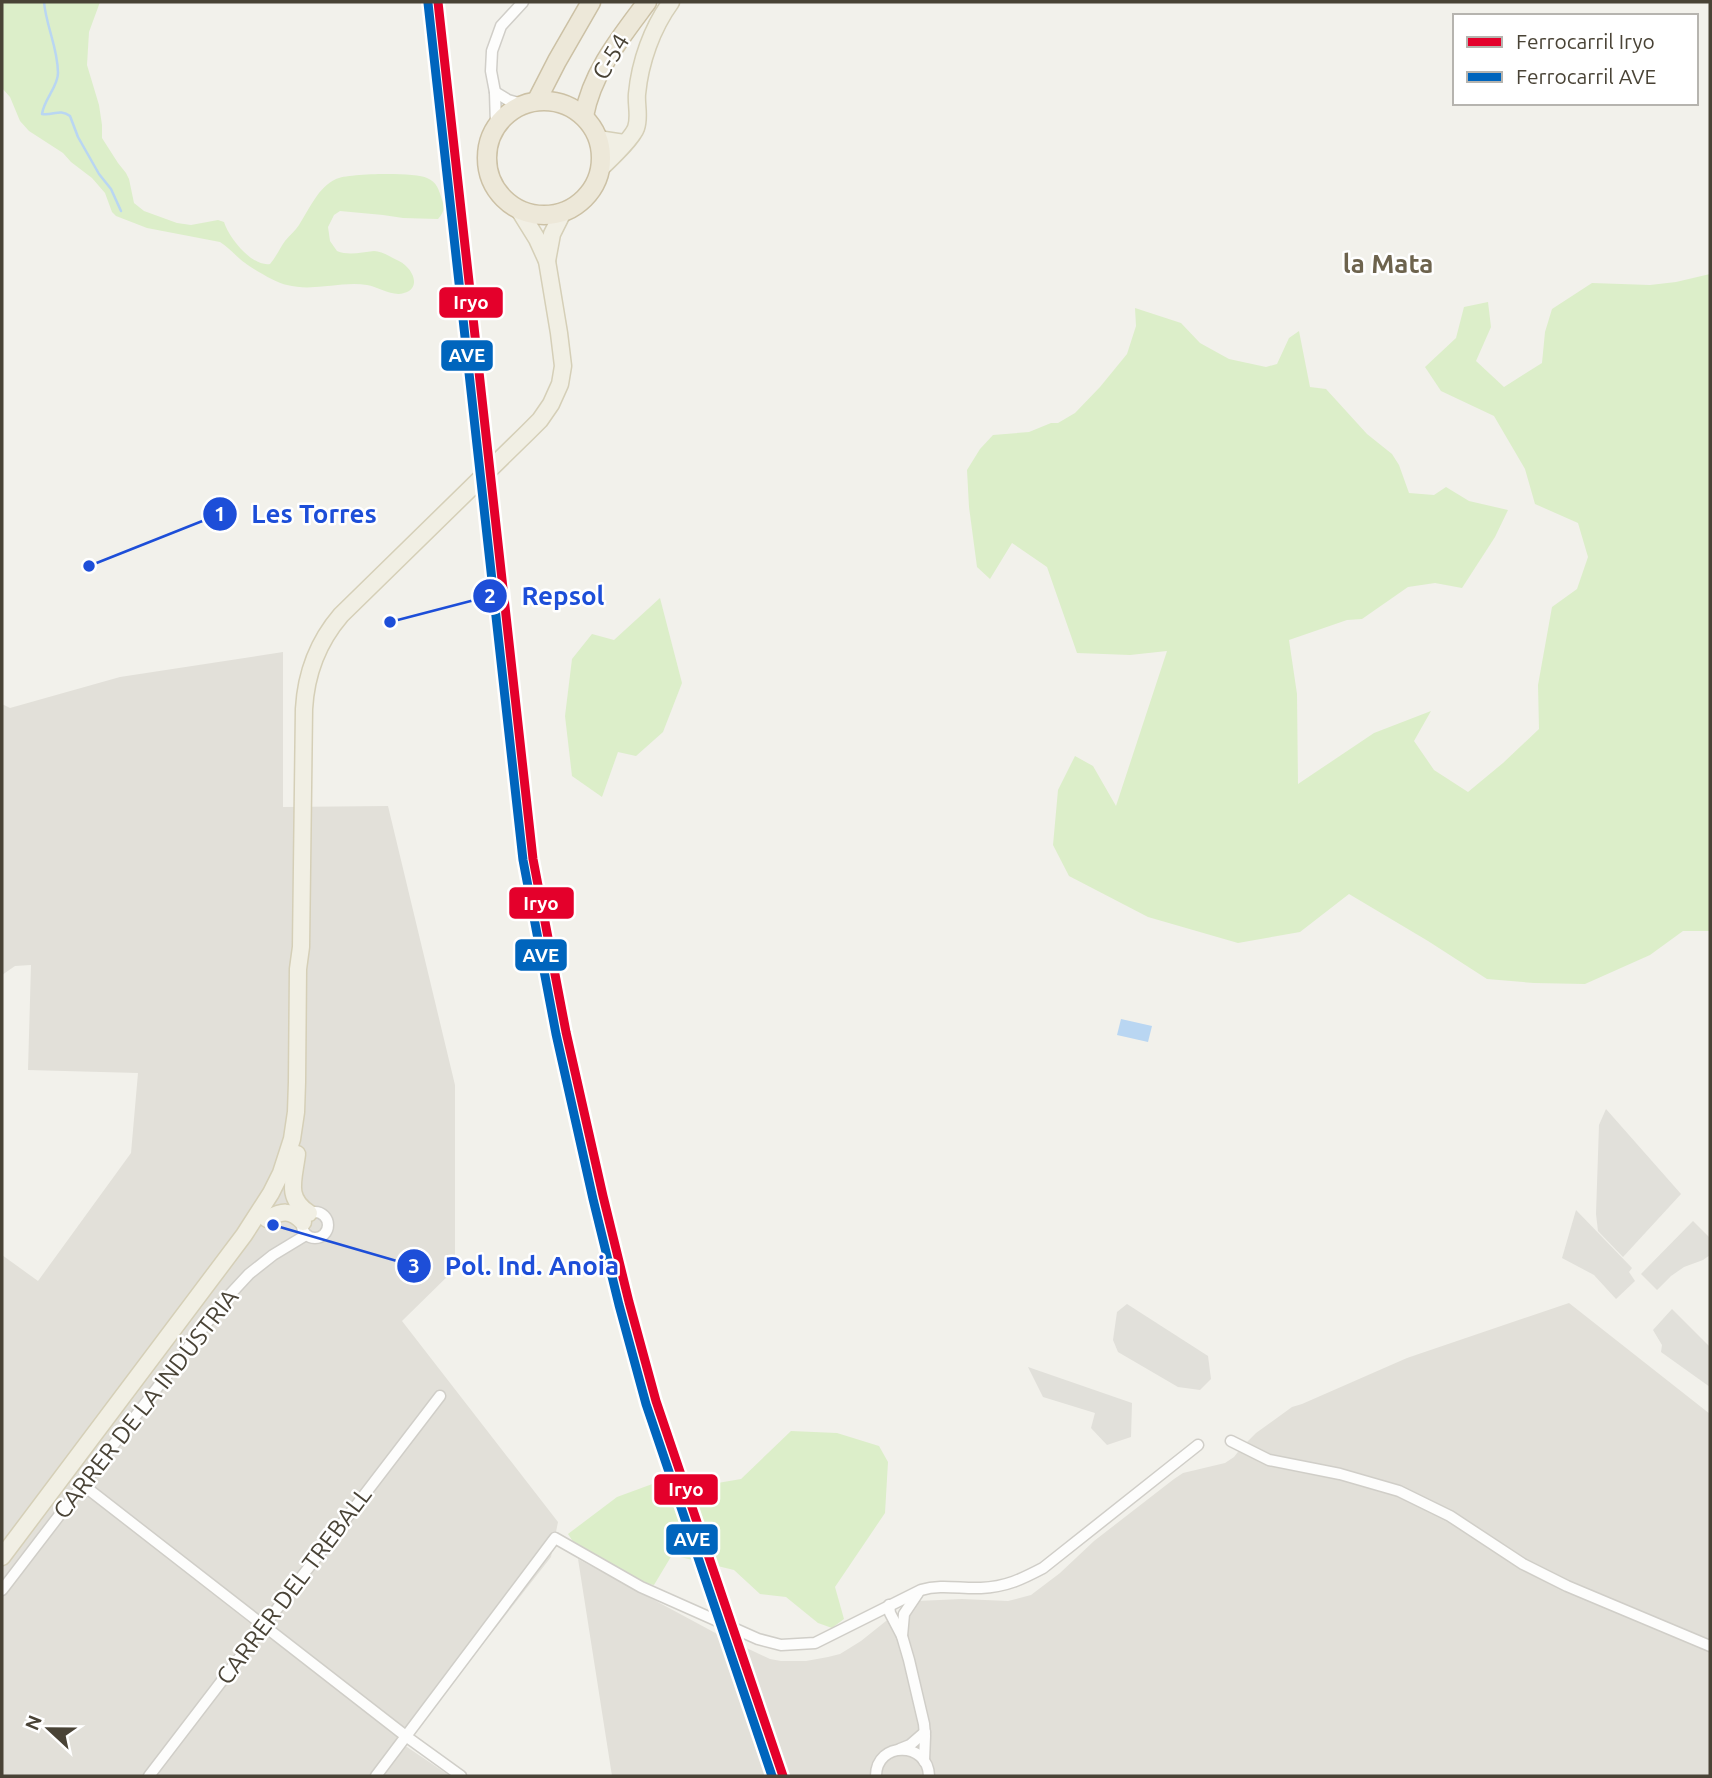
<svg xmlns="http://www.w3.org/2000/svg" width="1712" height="1778" font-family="Ubuntu,sans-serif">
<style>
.industrial{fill:#e2e0d9}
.green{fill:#dceec9}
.parking{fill:#e1e0da}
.water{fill:#b9d6f2}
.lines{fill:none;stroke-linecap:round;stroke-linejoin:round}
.stream{stroke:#b9d6f2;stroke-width:2.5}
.street-casing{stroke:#d0cec8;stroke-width:13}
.primary-casing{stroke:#d5cfb7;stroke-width:19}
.highway-casing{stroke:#ccc1a5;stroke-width:21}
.street{stroke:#fdfdfc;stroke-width:10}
.primary{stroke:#f1efe4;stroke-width:16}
.highway{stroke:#ede8d9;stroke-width:18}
.rail-1-casing{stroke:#fff;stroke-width:14}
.rail-2-casing{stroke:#fff;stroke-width:14}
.rail-1{stroke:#e4002b;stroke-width:9}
.rail-2{stroke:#0065bd;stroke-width:9}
.labels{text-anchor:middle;stroke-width:5;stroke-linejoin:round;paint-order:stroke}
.street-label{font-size:24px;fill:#494336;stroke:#fff}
.neighbourhood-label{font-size:26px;font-weight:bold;fill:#6d634d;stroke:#fff}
.leader{fill:none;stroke:#1d4ed8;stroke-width:2.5}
.callout-dot{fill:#1d4ed8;stroke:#fff;stroke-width:2.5}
.mark-label{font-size:21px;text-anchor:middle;font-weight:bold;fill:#fff}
.callout-label{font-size:26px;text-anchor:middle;font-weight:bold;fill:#1d4ed8;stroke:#fff;stroke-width:5;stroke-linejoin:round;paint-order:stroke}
.line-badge{stroke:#fff;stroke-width:2.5}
.badge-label{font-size:19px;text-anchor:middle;font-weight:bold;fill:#fff}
</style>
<rect width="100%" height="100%" fill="#f2f1eb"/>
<!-- industrial -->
<g class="industrial">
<polygon points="283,652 283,807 388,806 455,1085 455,1269 402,1321 558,1522 551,1557 404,1745 450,1776 2,1776 2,1255 38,1281 131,1153 138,1073 28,1070 31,965 15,966 2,975 2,704 10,708 120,677"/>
<polygon points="1569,1303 1710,1414 1710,1776 612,1776 578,1559 721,1636 770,1659 781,1661 806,1661 828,1657 840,1654 861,1641 886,1621 917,1601 962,1599 1008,1601 1031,1595 1060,1573 1094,1541 1174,1479 1183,1473 1225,1463 1234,1457 1241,1448 1256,1433 1292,1407 1302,1404 1407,1358"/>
</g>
<!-- green -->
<g class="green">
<path d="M2,2h98l-11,30 -2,33 12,40 3,20v13l16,25 8,10 3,6 5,24 10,8 33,12 14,2 27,-5 6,2c5,16 28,45 46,42 6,-7 10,-16 15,-23 5,-6 10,-10 14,-16 10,-15 19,-38 37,-46 12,-6 80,-7 91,-1 10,4 12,12 15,22 3,8 2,12 -4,19l-35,-1 -20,-3 -43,-4 -6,4 -6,12 2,14 7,10c12,5 25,1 37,0 8,0 18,7 25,10 14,7 23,27 5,32 -11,4 -26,-6 -37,-8 -26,-4 -54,7 -80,0 -11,-2 -38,-18 -47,-26 -7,-6 -12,-12 -20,-17l-73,-14 -31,-12 -4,-4 -7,-19 -13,-15 -21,-16 -8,-9 -34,-22 -9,-10 -10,-24 -8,-9z"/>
<polygon points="1710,274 1710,931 1683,931 1650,955 1585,984 1534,983 1487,979 1428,941 1349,894 1300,932 1238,943 1148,917 1069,876 1053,845 1058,790 1075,756 1093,766 1116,806 1167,651 1130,655 1077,653 1047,567 1012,543 990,579 977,567 969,507 967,470 980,449 993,435 1029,432 1051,423 1058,423 1075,413 1100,387 1127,354 1136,326 1135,308 1181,323 1200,343 1229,359 1266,367 1277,364 1289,338 1299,331 1310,387 1326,389 1367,434 1392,454 1399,465 1409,493 1434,495 1446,487 1469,501 1508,510 1495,537 1462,588 1435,583 1408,587 1362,619 1347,620 1289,640 1297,694 1298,784 1374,733 1431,711 1414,741 1434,770 1468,792 1503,763 1539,729 1538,685 1552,607 1577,589 1588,557 1578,523 1535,504 1525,469 1494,416 1441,391 1425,367 1456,338 1464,307 1488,302 1491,327 1476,361 1504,387 1542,363 1545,332 1552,309 1592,283 1650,285 1676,282"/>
<polygon points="660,598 682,683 663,732 636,756 618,752 602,797 572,776 565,716 572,659 592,634 614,640"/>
<polygon points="791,1431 837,1433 879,1446 888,1462 885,1513 835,1587 844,1619 832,1628 818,1623 786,1597 760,1594 734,1570 672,1555 654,1585 638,1582 574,1543 568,1534 617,1497 655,1483 706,1485 741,1479"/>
</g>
<!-- parking -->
<g class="parking">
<polygon points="1606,1109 1681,1194 1623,1257 1598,1231 1596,1214 1599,1125"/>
<polygon points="1576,1210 1632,1268 1629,1272 1635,1281 1616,1299 1594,1275 1562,1258"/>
<polygon points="1693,1221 1710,1238 1710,1255 1703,1260 1684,1267 1671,1276 1657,1290 1641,1274"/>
<polygon points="1127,1304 1208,1356 1211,1379 1200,1390 1178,1387 1118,1352 1113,1340 1117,1312"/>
<polygon points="1672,1309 1710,1347 1710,1387 1661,1352 1662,1345 1653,1330"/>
<polygon points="1028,1367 1132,1403 1131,1437 1107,1445 1091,1428 1095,1413 1043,1397"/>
</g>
<!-- water -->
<polygon class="water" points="1121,1019 1152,1026 1148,1042 1117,1035"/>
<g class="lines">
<!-- stream -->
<path class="stream" d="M44,2c2,24 14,46 14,71 0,14 -14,26 -16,41 11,2 18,-6 28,2l8,21 21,37 12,15 10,22"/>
<defs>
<g id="street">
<polyline points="495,92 508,100 522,104"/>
<polyline points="496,125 495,92 491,71 492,51 501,26 523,2"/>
<circle cx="315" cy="1225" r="13"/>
<polyline points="1231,1441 1269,1460 1340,1474 1399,1491 1450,1516 1523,1564 1567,1586 1710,1646"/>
<polyline points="83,1485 407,1737 461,1776"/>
<polyline points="2,1590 223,1302 249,1274 273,1255 306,1235"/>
<polyline points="889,1605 890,1613 902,1636 909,1660 924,1724 925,1736 924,1761"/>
<polyline points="902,1636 904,1614 918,1593"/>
<polyline points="900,1749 910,1745 925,1732"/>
<polyline points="149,1776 440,1396"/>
<path d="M376,1776l179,-238 86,49 117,52 23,6 34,-2 106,-53c20,-6 40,-1 60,-2 25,-1 41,-9 62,-20l155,-123"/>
<path d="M876,1776c0,-35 52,-35 53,0"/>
</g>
<g id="primary">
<polyline points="598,139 624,143"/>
<path d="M600,169c9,-9 32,-30 36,-41 4,-11 0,-23 1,-34 3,-32 15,-66 34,-92"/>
<polyline points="547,261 552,234 563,212"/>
<path d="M297,1154c-3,25 -12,44 12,59"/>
<path d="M267,1219c15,-8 23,-10 36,3"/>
<path d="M2,1557l242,-322 27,-42 10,-20 11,-34 4,-27 1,-30 1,-113 3,-22 3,-238c2,-36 13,-66 37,-94l187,-183 12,-12 11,-16 9,-20 3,-18 -4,-33 -12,-72 -10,-22 -18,-29"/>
</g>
<g id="highway">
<polyline points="537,100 557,61 591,2"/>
<circle cx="544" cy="158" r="57"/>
<path d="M584,116c8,-44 37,-79 63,-114"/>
</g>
</defs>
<!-- street casing -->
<use href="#street" class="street-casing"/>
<!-- primary casing -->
<use href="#primary" class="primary-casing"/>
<!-- highway casing -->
<use href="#highway" class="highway-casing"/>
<!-- street -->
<use href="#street" class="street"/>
<!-- primary -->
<use href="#primary" class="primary"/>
<!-- highway -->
<use href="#highway" class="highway"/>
<defs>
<polyline id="rail-1" points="438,2 533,859 566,1032 603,1196 629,1302 656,1401 783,1776"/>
<polyline id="rail-2" points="428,3 523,860 556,1034 593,1199 619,1305 646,1404 772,1776"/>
</defs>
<!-- rail-1 casing -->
<use href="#rail-1" class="rail-1-casing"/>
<!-- rail-2 casing -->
<use href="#rail-2" class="rail-2-casing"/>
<!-- rail-1 -->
<use href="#rail-1" class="rail-1"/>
<!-- rail-2 -->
<use href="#rail-2" class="rail-2"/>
</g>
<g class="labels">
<!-- street labels -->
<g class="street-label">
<text transform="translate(611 57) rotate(-59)" y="8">C-54</text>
<text transform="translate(146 1404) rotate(-52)" y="8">CARRER DE LA INDÚSTRIA</text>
<text transform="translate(294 1586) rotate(-53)" y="8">CARRER DEL TREBALL</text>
</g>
<!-- neighbourhood labels -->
<g class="neighbourhood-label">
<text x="1388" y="273">la Mata</text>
</g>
</g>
<!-- callouts -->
<path class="leader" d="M89 566L220 514M390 622L490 596M273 1225L414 1266"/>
<g class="callout-dot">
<circle cx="89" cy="566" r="7"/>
<circle cx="390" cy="622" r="7"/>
<circle cx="273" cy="1225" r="7"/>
<circle cx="220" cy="514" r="18"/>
<circle cx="490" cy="596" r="18"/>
<circle cx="414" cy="1266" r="18"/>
</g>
<g class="mark-label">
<text x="220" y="521">1</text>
<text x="490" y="603">2</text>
<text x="414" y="1273">3</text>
</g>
<g class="callout-label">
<text x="314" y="523">Les Torres</text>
<text x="563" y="605">Repsol</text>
<text x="532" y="1275">Pol. Ind. Anoia</text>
</g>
<g class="line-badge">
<rect x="438" y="286" width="66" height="33" rx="7" fill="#e4002b"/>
<rect x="440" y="339" width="54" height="33" rx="7" fill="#0065bd"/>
<rect x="508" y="886" width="67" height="34" rx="7" fill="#e4002b"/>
<rect x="514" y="938" width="54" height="34" rx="7" fill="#0065bd"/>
<rect x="653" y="1473" width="66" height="33" rx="7" fill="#e4002b"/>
<rect x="665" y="1523" width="54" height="33" rx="7" fill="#0065bd"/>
</g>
<g class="badge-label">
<text x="471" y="309">Iryo</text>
<text x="467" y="362">AVE</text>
<text x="541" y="910">Iryo</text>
<text x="541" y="962">AVE</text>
<text x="686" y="1496">Iryo</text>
<text x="692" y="1546">AVE</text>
</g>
<!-- border -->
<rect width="1712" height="1778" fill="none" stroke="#494336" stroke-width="7"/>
<!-- legend -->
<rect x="1453" y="14" width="245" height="91" fill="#ffffff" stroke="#b6b4af" stroke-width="2"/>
<rect x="1467" y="37" width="35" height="10" fill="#e4002b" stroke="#b6b4af" stroke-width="2"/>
<text x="1516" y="49" font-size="21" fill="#494336">Ferrocarril Iryo</text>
<rect x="1467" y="72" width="35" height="10" fill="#0065bd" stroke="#b6b4af" stroke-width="2"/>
<text x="1516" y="84" font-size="21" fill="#494336">Ferrocarril AVE</text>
<!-- north arrow -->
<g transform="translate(49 1729) rotate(292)" stroke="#ffffff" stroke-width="5" paint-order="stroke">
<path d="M0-5L12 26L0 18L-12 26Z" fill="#494336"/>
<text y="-10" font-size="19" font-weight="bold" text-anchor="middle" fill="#494336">N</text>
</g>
</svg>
